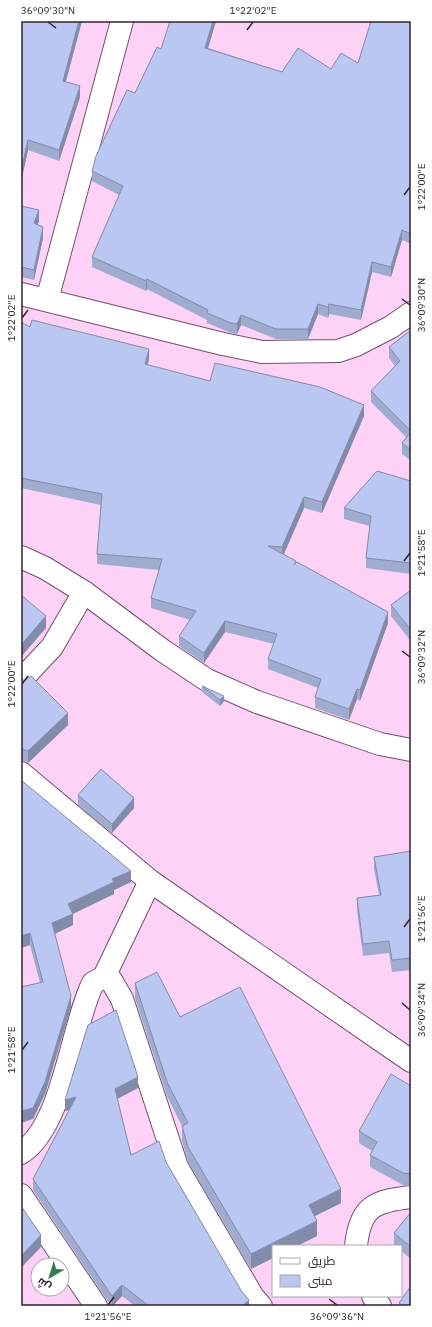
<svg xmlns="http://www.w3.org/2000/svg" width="432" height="1327" font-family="'IBM Plex Sans',Cairo,sans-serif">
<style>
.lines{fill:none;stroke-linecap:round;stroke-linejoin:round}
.minor-casing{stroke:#744f6f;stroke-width:24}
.minor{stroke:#fff;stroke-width:22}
.wall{fill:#a0abd0}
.shaded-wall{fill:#828ba9}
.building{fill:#bac7f2;stroke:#828ba9}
.ticks{fill:none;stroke:#322230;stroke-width:1.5}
.neatline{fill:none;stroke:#322230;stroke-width:1.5}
.ticks-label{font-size:10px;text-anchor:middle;fill:#322230}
</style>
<rect width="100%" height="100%" fill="#fed2f7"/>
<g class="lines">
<defs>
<g id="minor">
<polyline points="21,294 223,344 262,352 338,351 356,345 391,327 411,313"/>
<polyline points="47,300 122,21"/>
<polyline points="21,557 45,568 84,592 162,650 207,680 257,702 380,744 411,750"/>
<polyline points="21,680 52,647 84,592"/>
<polyline points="21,773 150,881 411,1061"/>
<polyline points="104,977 150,881"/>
<path d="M21,1153c43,-28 50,-126 72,-170l11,-6 7,3 11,19 55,168 76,130 8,9"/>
<polyline points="21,1195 96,1306"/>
<path d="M356,1246c4,-40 19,-45 55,-49"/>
<polyline points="373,1296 380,1306"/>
</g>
</defs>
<!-- minor casing -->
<use href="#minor" class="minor-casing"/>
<!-- minor -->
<use href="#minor" class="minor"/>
</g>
<!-- wall -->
<g class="wall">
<polygon points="21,21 82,21 66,82 80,97 59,161 28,150 21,182"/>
<polygon points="170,21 216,21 208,48 282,72 331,69 358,63 411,21 411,244 402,240 391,277 372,272 361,320 329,314 328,318 318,314 308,339 276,339 241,325 237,334 231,333 207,323 207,320 147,289 146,291 92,267 92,257 119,195 92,181 92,171 135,93 161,49"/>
<polygon points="21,206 39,221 37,225 43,238 34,280 21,277"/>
<polygon points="21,322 30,327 149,359 148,365 210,381 364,416 322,513 304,508 284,554 296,563 388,623 360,701 357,699 349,720 315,708 315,697 318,688 268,669 268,659 274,644 225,632 204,663 179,646 179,636 190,620 151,608 151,598 159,570 97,564 97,554 101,505 21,488"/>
<polygon points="411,330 411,461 402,454 402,443 406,437 371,402 371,391 395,366 389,358 389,347"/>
<polygon points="411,481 411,574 366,568 366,558 370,526 344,519 344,508"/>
<polygon points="411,590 411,639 410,640 391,616 391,605"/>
<polygon points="21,680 68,725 28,763 23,761 21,761"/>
<polygon points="202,686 224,701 220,706 202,692"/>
<polygon points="21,780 131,882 114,890 114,894 73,914 73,925 55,934 71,1007 45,1094 33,1119 40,983 30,945 21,948"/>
<polygon points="78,795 134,808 112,833 78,805"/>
<polygon points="411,851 411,970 392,972 389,953 363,956 357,910 357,898 379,895 374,869 374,857"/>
<polygon points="135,983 180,1017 341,1203 315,1216 317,1236 297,1246 273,1246 273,1258 251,1269 188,1162 182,1141 182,1126 167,1096 135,998"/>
<polygon points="411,1086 411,1186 403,1185 370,1167 370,1155 372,1151 359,1143 359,1131"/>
<polygon points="138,1088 117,1099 131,1155 166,1162 249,1306 135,1306 122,1296 113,1306 111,1306 33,1190 33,1179 69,1110 65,1111"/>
<polygon points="411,1212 411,1259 401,1251 401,1246 395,1246 394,1245 394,1233"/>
</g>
<!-- shaded-wall -->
<g class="shaded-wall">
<polygon points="79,21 82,21 63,91 63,81"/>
<polygon points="213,21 216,21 205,58 205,48"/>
<polygon points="80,86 80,97 59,161 59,150"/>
<polygon points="28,140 28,150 21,182 21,171"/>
<polygon points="39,210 39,221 34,234 34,223"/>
<polygon points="43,227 43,238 34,280 34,270"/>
<polygon points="402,230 402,240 391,277 391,267"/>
<polygon points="372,262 372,272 361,320 361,310"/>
<polygon points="147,279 147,289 146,291 146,281"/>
<polygon points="318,304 318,314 308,339 308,329"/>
<polygon points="329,304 329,314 328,318 328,307"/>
<polygon points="241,315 241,325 237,334 237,324"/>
<polygon points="149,349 149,359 145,375 145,364"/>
<polygon points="364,405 364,416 322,513 322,502"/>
<polygon points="304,497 304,508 282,558 282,547"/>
<polygon points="388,612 388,623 360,701 360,690"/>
<polygon points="46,616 46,628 21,657 21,645"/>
<polygon points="225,621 225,632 204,663 204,653"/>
<polygon points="411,628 411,639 410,640 410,629"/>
<polygon points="357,689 357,699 349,720 349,709"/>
<polygon points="224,696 224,701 220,706 220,700"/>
<polygon points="68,713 68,725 28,763 28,751"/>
<polygon points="134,798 134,808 112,833 112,824"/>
<polygon points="131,871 131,882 114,890 114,894 68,916 68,904 112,879"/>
<polygon points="73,914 73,925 52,935 52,923"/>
<polygon points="30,933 30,945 21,948 21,936"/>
<polygon points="71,996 71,1007 45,1094 33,1119 21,1123 21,1111"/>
<polygon points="138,1077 138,1088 115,1100 115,1089"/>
<polygon points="76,1097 76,1108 65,1111 65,1100"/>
<polygon points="341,1189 341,1203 309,1219 309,1205"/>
<polygon points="317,1221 317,1236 297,1246 273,1246 273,1258 251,1269 251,1254"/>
<polygon points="41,1235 41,1247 21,1268 21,1256"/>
<polygon points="122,1285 122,1296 113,1306 112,1306 112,1296"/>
<polygon points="249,1300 249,1306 242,1306"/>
</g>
<!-- building -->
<g class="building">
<polygon points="21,21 79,21 63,81 80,86 59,150 28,140 21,171"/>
<polygon points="170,21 213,21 205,48 282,72 298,48 331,69 341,53 358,63 371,21 411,21 411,234 402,230 391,267 372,262 361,310 329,304 328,307 318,304 308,329 276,329 241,315 237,324 231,323 207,313 208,310 147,279 146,281 92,257 123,186 92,171 96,156 127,90 135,93 157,47 161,49"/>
<polygon points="21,206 39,210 34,223 43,227 34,270 21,267"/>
<polygon points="32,320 149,349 145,364 210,381 215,363 320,387 364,405 322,502 304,497 282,547 268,546 296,561 294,565 297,562 388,612 360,690 357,689 349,709 315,697 321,679 268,659 277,634 225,621 204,653 179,636 196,611 151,598 162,559 97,554 102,494 21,478 21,322 30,327"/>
<polygon points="411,330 411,431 371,391 400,361 389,347"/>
<polygon points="411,432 411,450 402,443"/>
<polygon points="377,471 411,481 411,563 366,558 371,516 344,508"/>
<polygon points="411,590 411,628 410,629 391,605"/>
<polygon points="21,595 46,616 21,645"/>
<polygon points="31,676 68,713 28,751 23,749 21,749 21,680 25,680"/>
<polygon points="202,686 224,696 220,700"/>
<polygon points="101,769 134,798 112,824 78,795"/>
<polygon points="21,780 131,871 112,879 114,882 68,904 73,914 52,923 71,996 45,1082 33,1108 21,1111 21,987 43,982 30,933 21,936"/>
<polygon points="411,851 411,958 392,960 389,941 363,944 357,898 381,895 374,857"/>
<polygon points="157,972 180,1017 240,987 341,1189 309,1205 317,1221 251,1254 188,1147 182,1126 188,1123 167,1082 135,983"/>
<polygon points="116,1010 138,1077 115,1089 131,1155 159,1141 166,1162 242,1292 249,1300 242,1306 149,1306 122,1285 112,1296 33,1179 76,1097 65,1100 88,1025"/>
<polygon points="391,1074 411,1086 411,1174 403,1173 370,1155 377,1142 359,1131"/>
<polygon points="21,1206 41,1235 21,1256"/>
<polygon points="411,1212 411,1247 394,1233"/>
<polygon points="411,1286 411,1306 403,1306 399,1303"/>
</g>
<!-- ticks -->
<path class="ticks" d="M48,22l8,6M247,30l6,-8M404,195l6,-8M402,299l8,6M22,318l6,-8M404,561l6,-8M402,651l8,6M22,684l6,-8M404,927l6,-8M402,1003l8,7M22,1050l6,-8M329,1299l8,6M108,1305l6,-8"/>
<!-- border -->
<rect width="432" height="1327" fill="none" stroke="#ffffff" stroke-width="44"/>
<!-- legend -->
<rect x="272" y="1245" width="130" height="52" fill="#ffffff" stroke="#ada7ac"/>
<rect x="280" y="1258" width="20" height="6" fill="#ffffff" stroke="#ada7ac"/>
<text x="308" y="1265" font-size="12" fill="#322230">طريق</text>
<rect x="280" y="1275" width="20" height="12" fill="#bac7f2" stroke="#ada7ac"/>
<text x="308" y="1285" font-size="12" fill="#322230">مبنى</text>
<!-- north arrow -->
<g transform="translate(50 1277) rotate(218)"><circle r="19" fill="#ffffff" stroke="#ada7ac"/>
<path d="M0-3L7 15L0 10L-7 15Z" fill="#337d4b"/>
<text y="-6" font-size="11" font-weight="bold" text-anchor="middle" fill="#322230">ش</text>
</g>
<rect x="22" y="22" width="388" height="1283" class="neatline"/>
<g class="ticks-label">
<text x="48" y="14">36°09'30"N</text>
<text x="253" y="14">1°22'02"E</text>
<text transform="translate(421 187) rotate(-90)" y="4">1°22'00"E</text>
<text transform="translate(421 305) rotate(-90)" y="4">36°09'30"N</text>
<text transform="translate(11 318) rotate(-90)" y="4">1°22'02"E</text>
<text transform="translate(421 553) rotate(-90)" y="4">1°21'58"E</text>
<text transform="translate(421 657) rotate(-90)" y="4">36°09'32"N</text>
<text transform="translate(11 684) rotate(-90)" y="4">1°22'00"E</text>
<text transform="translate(421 919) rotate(-90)" y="4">1°21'56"E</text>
<text transform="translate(421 1010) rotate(-90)" y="4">36°09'34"N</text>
<text transform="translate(11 1050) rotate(-90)" y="4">1°21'58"E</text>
<text x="108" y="1320">1°21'56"E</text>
<text x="337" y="1320">36°09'36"N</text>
</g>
</svg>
